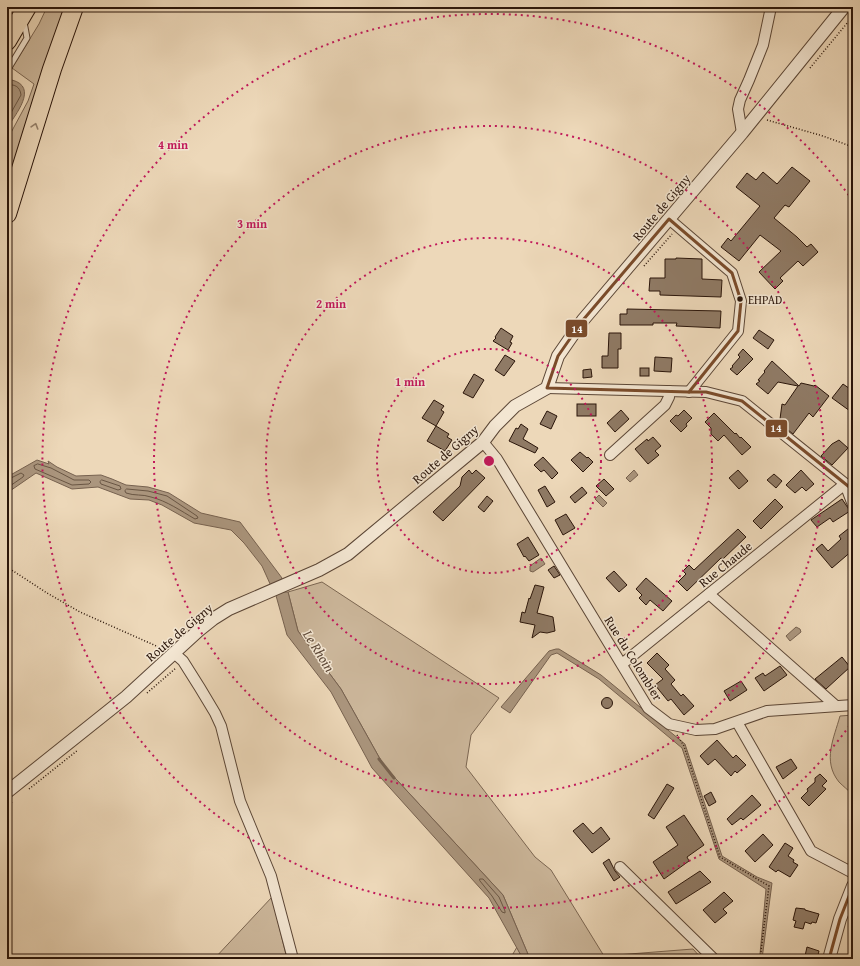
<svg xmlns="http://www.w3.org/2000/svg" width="860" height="966" font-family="'Gentium Book Plus',serif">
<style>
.green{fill:#ccb79b;stroke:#7b6652}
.water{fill:#ab967e;stroke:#776250}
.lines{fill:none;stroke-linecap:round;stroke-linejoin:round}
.shore{stroke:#6a5644;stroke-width:1}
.stream{stroke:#776250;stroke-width:3}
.building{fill:#8f7a65;stroke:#2a150a}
.service-casing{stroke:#5b4636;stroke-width:7}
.minor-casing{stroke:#5b4636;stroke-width:12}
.tertiary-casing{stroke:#5b4636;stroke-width:14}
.motorway-casing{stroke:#2a150a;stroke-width:20}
.path{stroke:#2a150a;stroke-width:1.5;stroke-dasharray:1 2;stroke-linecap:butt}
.service{stroke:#f3e6d2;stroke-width:5}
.minor{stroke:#f3e6d2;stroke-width:10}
.tertiary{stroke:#f3e6d2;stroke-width:12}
.motorway{stroke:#edd8b9;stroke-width:18}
.bus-1-casing{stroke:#f3e6d2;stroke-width:6}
.bus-1{stroke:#7a4b2a;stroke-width:3}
.oneway{stroke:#95806a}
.ring{fill:none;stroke:#c2185b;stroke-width:2;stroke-dasharray:2 4}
.bus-dot{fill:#2a150a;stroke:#f3e6d2;stroke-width:1.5}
.labels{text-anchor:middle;stroke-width:3;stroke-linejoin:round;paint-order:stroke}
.bus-label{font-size:12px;fill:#2a150a;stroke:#f3e6d2;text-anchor:start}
.street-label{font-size:13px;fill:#2a150a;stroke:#f3e6d2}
.water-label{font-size:14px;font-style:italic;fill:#5e4938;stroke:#f3e6d2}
.centre{fill:#c2185b;stroke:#f3e6d2;stroke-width:2}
.ring-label{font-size:12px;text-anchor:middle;font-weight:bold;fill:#c2185b;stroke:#f3e6d2;stroke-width:3;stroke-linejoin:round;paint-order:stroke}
.line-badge{stroke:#f3e6d2;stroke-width:1.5}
.badge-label{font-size:11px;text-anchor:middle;font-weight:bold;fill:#fff}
</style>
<rect width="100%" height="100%" fill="#edd8b9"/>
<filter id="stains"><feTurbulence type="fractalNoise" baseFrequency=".005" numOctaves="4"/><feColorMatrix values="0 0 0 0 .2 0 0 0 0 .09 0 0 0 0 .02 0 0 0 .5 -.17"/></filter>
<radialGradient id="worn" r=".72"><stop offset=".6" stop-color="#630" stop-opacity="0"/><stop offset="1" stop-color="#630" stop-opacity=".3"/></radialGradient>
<!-- green -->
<g class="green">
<polygon points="47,7 66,7 15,163 7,181 7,140 28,101 34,84 12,68 39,24"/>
<polygon points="322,582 499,698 471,735 466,767 535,857 551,870 604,956 693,949 702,959 530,959 503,895 384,766 341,689 298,631 288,592"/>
<path d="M853,715v80c-5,-5 -10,-9 -14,-13 -17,-21 -5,-44 1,-66z"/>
<polygon points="272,897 287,959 214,959"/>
<polygon points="517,947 523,959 510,959"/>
</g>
<!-- water -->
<g class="water">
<path d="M12,80c27,7 3,35 -5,48v-47z"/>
<polygon points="37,460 49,464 48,461 57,467 76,476 101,475 112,479 126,485 148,487 169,493 201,513 240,522 282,578 281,582 271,586 262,566 244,543 231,530 194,523 162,505 149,500 130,499 98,487 72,489 36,473 7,493 7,477"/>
<polygon points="634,470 638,475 630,482 626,478"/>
<polygon points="599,495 607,503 603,507 595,499"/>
<polygon points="541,558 545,564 533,572 530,571 530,566"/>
<polygon points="275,592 288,592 298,631 341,689 384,766 503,895 530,959 523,959 489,898 372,768 331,692 287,635"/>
<polygon points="796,627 800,629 801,632 790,641 786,636"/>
<polygon points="556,649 559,649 601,675 685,744 722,856 757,877 772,883 762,959 758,959 760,954 766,889 719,859 682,748 599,679 557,653 551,655 510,713 501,707 549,651"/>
</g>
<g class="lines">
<!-- shore -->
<g class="shore">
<path d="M7,85c7,-1 13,1 14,10l-14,25"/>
<polygon points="38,464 51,468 74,480 89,480 91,482 89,484 72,485 35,469 34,466"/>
<polyline points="7,480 21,473 24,475 23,477 7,488"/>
<polygon points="102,480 120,486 121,489 118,490 101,484 100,482"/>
<path d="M127,489l21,2 19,5 30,20 1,2 -3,1c-14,-8 -28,-18 -44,-22 -8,-3 -17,-1 -25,-4l-1,-2z"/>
<polygon points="480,879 483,879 499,897 505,911 505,913 502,912 492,896 480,881"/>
</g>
<!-- stream -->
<polyline class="stream" points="379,759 394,778"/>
</g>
<!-- building -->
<g class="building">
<polygon points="792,167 810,181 789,207 785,205 774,218 797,237 807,247 811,244 818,252 803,266 798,261 780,278 783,281 775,289 759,272 781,251 760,235 739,261 721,247 728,238 731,241 760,206 736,187 747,173 756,180 763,172 777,184"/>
<polygon points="676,258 702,259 702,279 722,280 721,297 660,295 660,291 649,291 650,278 665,278 665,259 676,259"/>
<polygon points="627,309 721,311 720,328 676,326 677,323 653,323 653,325 620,325 620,314 627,314"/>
<polygon points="501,328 513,336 510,342 512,343 508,350 493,341 496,338 495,337"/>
<polygon points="759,330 774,340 768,349 753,338"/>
<polygon points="609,333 621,333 621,349 618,349 618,368 602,368 602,356 608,356"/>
<polygon points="743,349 753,359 737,375 730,369 733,367 732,366 740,357 738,355"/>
<polygon points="505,355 515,361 504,376 495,370"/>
<polygon points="655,357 672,358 671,372 654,371"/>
<polygon points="772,361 799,386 801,383 814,386 815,385 829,396 813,417 809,413 793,434 778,422 780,419 782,404 785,405 798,386 778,382 768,394 756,384 760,381 758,380 765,372 764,371"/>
<rect x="640" y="368" width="9" height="8"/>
<polygon points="591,369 592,377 583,378 583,370"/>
<polygon points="474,374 484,380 473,398 463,393"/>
<polygon points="843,384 853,391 853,407 850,411 832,398"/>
<polygon points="434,400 444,406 441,410 444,412 436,426 422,418"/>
<rect x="577" y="404" width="19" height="12"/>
<polygon points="621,410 629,419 615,432 607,423"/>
<polygon points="684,410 692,418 686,424 687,426 681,432 670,421 676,415 678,416"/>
<polygon points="547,411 557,416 551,429 540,424"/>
<polygon points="714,413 735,434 736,433 740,438 741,437 751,447 742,455 724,435 718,441 711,434 711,428 705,422"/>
<polygon points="521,424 528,429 523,439 538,448 535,453 509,441 516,428 518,429"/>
<polygon points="436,426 449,434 447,437 452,440 445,451 427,441"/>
<polygon points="653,437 661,446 655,451 659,455 648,464 635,449 647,439 648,441"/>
<polygon points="839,440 848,448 832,465 821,456 832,444"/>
<polygon points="580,452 587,458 588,457 593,462 583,472 571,460"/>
<polygon points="543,457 558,473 552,479 544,470 541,472 534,465"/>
<polygon points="469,470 472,474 476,470 485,478 443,521 433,512 460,486 462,477"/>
<polygon points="738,470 748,481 739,489 729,478"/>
<polygon points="801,470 814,484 806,491 802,487 795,493 786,485"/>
<polygon points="774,474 782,481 776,488 767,480"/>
<polygon points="604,479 614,489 606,496 596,486"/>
<polygon points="545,486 555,502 547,507 538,490"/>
<polygon points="582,487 587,493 575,503 570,497"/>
<polygon points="487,496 493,501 484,512 478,507"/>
<polygon points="775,499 783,507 761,529 753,521"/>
<polygon points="842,499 850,511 833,522 830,518 817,527 811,520"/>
<polygon points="566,514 575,528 563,535 555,520"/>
<polygon points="853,525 853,550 832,568 816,549 822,544 828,551 841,539 839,536"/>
<polygon points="738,529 746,537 723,559 721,558 687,591 678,582 686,574 683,571 689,565 694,570"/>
<polygon points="528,537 539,555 529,561 525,556 524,557 517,544"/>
<polygon points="554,566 560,575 554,578 548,570"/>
<polygon points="614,571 627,585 619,592 606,578"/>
<polygon points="646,578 672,601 663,611 650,600 646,605 639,598 642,595 636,589"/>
<polygon points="535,585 544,587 537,613 553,617 555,631 547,633 540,632 532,638 535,625 520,622 522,612 525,613 529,598 530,599"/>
<polygon points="657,653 669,665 665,669 675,680 671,684 681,696 683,694 694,706 684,715 671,699 668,701 655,685 663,679 647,663"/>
<polygon points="842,657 850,667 826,689 815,679"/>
<polygon points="780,666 787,675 764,691 755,678 763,673 765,676"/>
<polygon points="741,681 747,690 730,701 724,691"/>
<circle cx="607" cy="703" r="5.5"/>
<polygon points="717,740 733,758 736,755 746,765 737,773 735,771 731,776 715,759 708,765 700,756"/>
<polygon points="791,759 797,768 783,779 776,767"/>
<polygon points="820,774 827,781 822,786 826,789 809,806 801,798 808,791 807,789 815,782 815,778"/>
<polygon points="667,784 674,788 654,819 648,815"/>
<polygon points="711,792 716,802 709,806 704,796"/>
<polygon points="752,795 761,805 743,820 741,818 732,825 727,819"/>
<polygon points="684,815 704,845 687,857 689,861 664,879 653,862 678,845 666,827"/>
<polygon points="583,823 593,834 601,827 610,839 592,853 573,831"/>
<polygon points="763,834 773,845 755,862 745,851"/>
<polygon points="785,843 793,848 788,856 794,860 793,862 798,865 790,877 778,870 776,872 769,867"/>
<polygon points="609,859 615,871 620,877 614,881 603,863"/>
<polygon points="700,871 711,882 676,904 668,892"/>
<polygon points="724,892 733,901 723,909 727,913 715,923 703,910"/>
<polygon points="796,908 805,909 805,910 819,914 816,923 812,922 811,924 805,922 803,929 794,927 796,921 793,920"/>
<polygon points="807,947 819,951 817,959 805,956"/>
</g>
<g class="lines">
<defs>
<polyline id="service" points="7,71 27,38 24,22"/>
<g id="minor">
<polyline points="742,133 738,109 740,100 749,80 763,45 771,7"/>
<polyline points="669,219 732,273 741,301 738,331 689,392"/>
<polyline points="547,388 706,392 742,401 853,490"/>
<polyline points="483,442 497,459 648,708 669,724 696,730 715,729 767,711 853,705"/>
<polyline points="610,455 665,405 669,397 669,391"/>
<polyline points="709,594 836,706"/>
<polyline points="174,653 183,661 200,688 215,713 221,726 240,801 271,876 293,959"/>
<polyline points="622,664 845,484 853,505"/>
<polyline points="737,722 811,851 853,873"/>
<polyline points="620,867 714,959"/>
</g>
<g id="tertiary">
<polyline points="7,792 126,697 198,631 213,619 229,609 319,570 348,554 483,442 495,426 515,406 547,388 558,356 583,320 742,133 844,7"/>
<polyline points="829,959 840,919 853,886"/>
</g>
<g id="motorway">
<polyline points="7,41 27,7"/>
<polyline points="7,214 52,69 74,7"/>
</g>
</defs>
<!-- service casing -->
<use href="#service" class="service-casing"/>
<!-- minor casing -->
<use href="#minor" class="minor-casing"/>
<!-- tertiary casing -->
<use href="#tertiary" class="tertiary-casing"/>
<!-- motorway casing -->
<use href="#motorway" class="motorway-casing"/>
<!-- path -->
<g class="path">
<polyline points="810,68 853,16"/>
<polyline points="767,120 823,136 853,147"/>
<polyline points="644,266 672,234"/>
<polyline points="7,567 47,593 80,612 163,649"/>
<polyline points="147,693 176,668"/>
<polyline points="677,735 684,746 720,857 769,886 760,959"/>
<polyline points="29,789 78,750"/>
<polyline points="7,806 12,802"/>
</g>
<!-- service -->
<use href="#service" class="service"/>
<!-- minor -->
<use href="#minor" class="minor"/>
<!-- tertiary -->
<use href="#tertiary" class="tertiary"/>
<!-- motorway -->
<use href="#motorway" class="motorway"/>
<defs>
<g id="bus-1">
<polygon points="669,219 732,273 741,301 738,331 689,392 547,388 558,356 583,320"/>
<polyline points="689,392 706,392 742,401 853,490"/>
<polyline points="829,959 840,919 853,886"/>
</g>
</defs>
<!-- bus-1 casing -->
<use href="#bus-1" class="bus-1-casing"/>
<!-- bus-1 -->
<use href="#bus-1" class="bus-1"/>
</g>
<!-- one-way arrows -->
<defs><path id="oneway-chevron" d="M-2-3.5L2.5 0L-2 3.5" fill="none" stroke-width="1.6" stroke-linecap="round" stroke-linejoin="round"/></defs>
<use class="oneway" href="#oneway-chevron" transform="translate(35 126) rotate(-73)"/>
<!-- distance rings -->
<g class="ring">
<circle cx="489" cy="461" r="112"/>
<circle cx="489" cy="461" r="223"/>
<circle cx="489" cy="461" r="335"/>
<path d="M853 721A447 447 0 1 1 853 201"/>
</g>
<!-- markers -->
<circle class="bus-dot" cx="740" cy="299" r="3.5"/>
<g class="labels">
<!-- bus labels -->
<g class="bus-label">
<text x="748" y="304">EHPAD</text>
</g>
<!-- street labels -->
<g class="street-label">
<text transform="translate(661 207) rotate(-50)" y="5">Route de Gigny</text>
<text transform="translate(445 454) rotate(-41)" y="5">Route de Gigny</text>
<text transform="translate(725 564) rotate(-39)" y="5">Rue Chaude</text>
<text transform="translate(179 632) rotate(-40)" y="5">Route de Gigny</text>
<text transform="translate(634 658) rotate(58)" y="5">Rue du Colombier</text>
</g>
<!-- water labels -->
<g class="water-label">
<text transform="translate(319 651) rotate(58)" y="5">Le Rhoin</text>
</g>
</g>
<circle cx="489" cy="461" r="6" class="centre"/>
<g class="ring-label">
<text x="173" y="149">4 min</text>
<text x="252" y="228">3 min</text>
<text x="331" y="308">2 min</text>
<text x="410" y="386">1 min</text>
</g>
<g class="line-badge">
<rect x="565" y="319" width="23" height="19" rx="4" fill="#7a4b2a"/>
<rect x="765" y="419" width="23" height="19" rx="4" fill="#7a4b2a"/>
</g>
<g class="badge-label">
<text x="577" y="333">14</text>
<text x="776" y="432">14</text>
</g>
<!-- margin -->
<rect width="860" height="966" fill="none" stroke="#edd8b9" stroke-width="24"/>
<rect x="8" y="8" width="844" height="950" fill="none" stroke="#2a150a" stroke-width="2"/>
<rect x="12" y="12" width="836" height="942" fill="none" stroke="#2a150a"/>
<rect width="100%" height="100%" filter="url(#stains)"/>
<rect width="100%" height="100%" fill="url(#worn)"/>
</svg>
